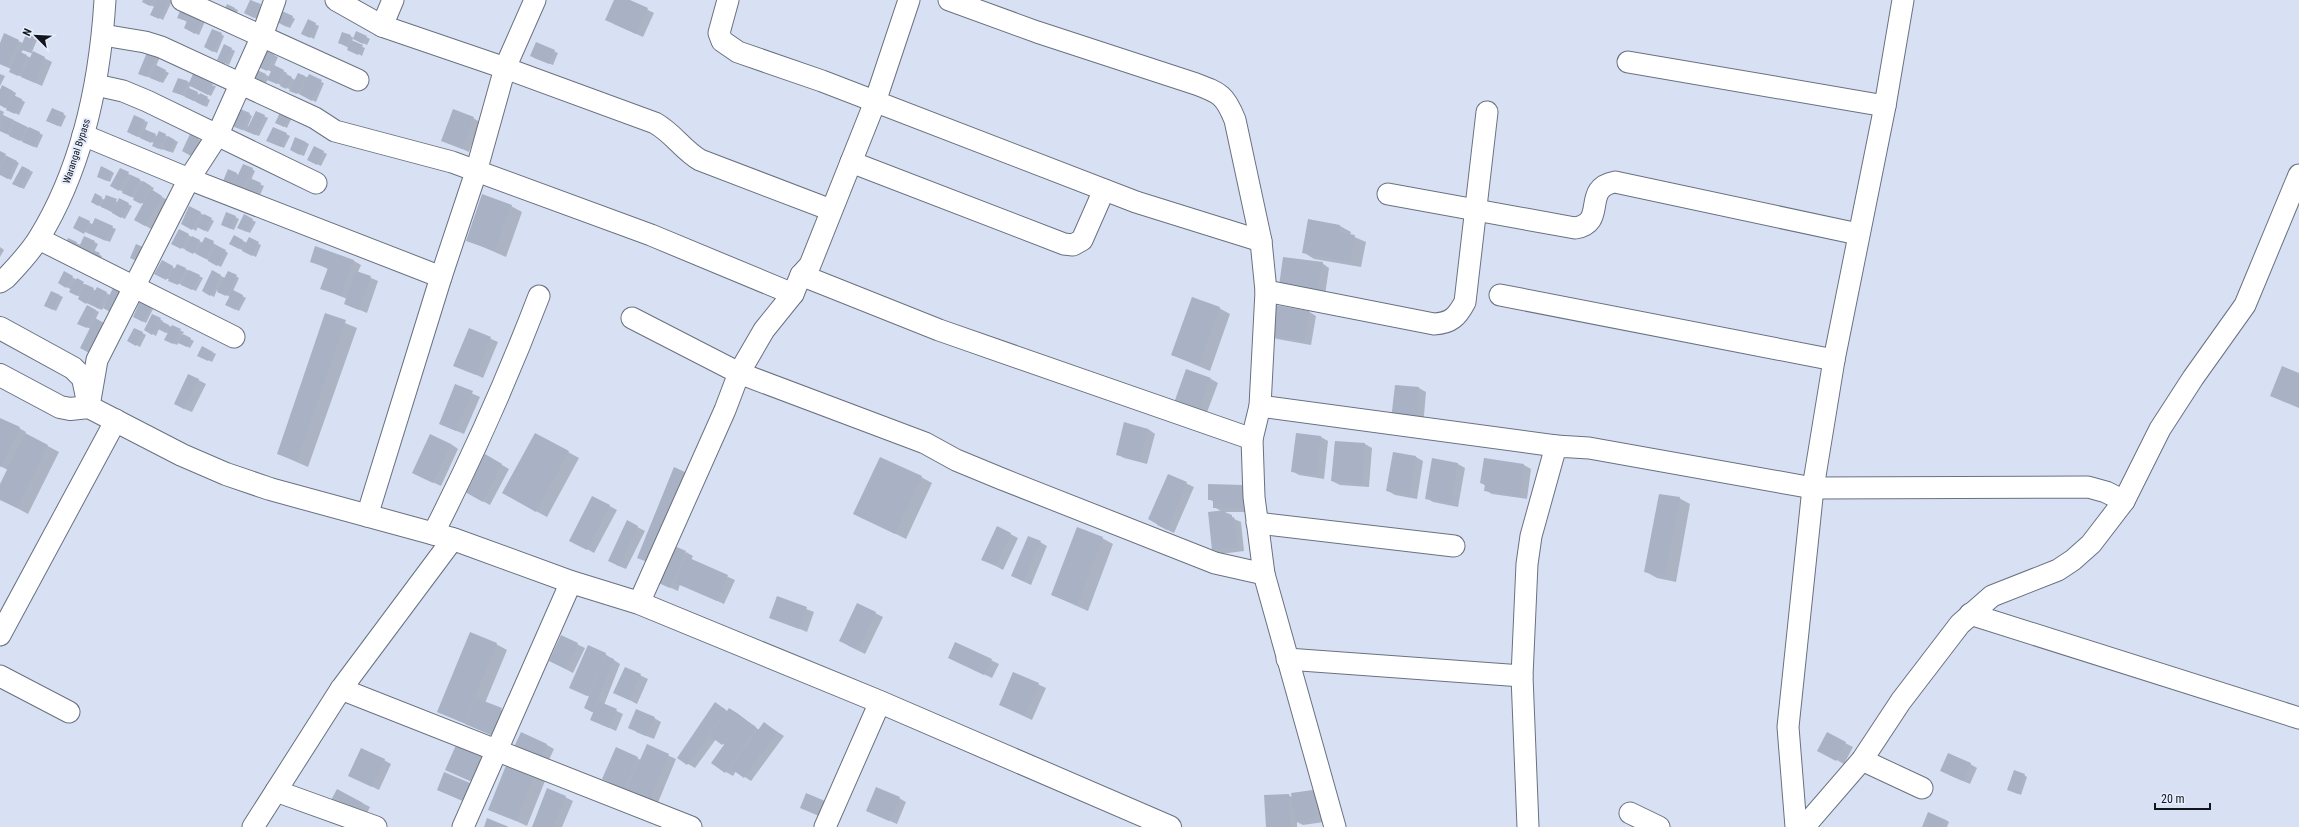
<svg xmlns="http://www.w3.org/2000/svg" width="2299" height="827" font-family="'Roboto Condensed',sans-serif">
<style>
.shadow{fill:#0003;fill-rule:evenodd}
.building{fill:#a9b2c4}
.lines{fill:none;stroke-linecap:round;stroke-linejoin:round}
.street-casing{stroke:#697181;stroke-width:23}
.highway-casing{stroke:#697181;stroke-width:24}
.street{stroke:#fff;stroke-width:21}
.highway{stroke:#fff;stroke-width:22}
.labels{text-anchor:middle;stroke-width:4;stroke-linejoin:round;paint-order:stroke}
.street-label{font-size:10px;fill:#12151c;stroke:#e7eefd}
</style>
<rect width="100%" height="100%" fill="#d8e1f4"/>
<!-- shadow -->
<g class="shadow">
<polygon points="144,0 171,0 172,1 163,20 152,14 155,7 146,4"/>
<polygon points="251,0 263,7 257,19 245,13"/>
<polygon points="616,0 628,0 654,13 643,37 614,24"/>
<polygon points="227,5 238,10 235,17"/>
<polygon points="183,6 207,17 199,35 188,30 187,22 178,17"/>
<polygon points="292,17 295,19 290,28 281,24"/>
<polygon points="308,21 319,26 314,39 306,35"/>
<polygon points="357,32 370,39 367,45 353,38 352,42 365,48 362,56 342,44 350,36 354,38"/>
<polygon points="221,34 224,36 217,53 208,49"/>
<path d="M26,35l11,5 -5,12 20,10 -10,24 -29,-13 -2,-4 -11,-5v-19l18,-4 5,2zM23,50l10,4 -2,4 -10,-5z"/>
<polygon points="536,43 558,53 553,65 534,58"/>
<polygon points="225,46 235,51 229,65 218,60"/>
<polygon points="149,52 160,57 156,66 169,73 163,83 143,75"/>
<polygon points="267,52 278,57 274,66 287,73 286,75 295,80 298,74 324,83 316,102 268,79 263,89 258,71 270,77 272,72 263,68"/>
<polygon points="0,74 5,76 0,86"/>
<polygon points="187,82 216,86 211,96 190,85 189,89 210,100 207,107 177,93"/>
<polygon points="3,86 16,93 15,96 25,102 19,115 0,105 0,90"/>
<polygon points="0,110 4,112 3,115 43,135 37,148 0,131"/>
<polygon points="256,112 268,118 259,136 235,127 249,114 252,116 248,126 249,127"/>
<polygon points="294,113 287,128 276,122"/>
<polygon points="63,114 66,116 61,127 51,122"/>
<polygon points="473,118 480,122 469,152 442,140"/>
<polygon points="145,121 148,122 145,130 157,136 165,135 178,142 173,153 163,148 162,150 156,147 154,143 131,134"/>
<polygon points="286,134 290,136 284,148 271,142"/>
<polygon points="190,136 202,141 195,157 186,153"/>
<polygon points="305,142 309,144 304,156 294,152"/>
<polygon points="315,148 327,154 321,166 309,160"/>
<polygon points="0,152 19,163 11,180 0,174"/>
<polygon points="22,167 33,172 24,189 14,184"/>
<polygon points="120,169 154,188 152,191 169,201 153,230 135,220 144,204 111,185"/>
<polygon points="252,169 255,171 251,180 264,186 260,195 227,183 228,170 239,175"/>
<polygon points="111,171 114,173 110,182 101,178"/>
<polygon points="95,195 105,200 119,202 120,200 132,206 125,219 92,202"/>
<polygon points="511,206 522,212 506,257 467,240"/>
<polygon points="190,207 214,221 208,232 198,227 196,231 182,223"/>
<polygon points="227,213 239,219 234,230 225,226"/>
<polygon points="244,216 256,222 250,233 242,229"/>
<polygon points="95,220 116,229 110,242 75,228 89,222 93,225"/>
<polygon points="1309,220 1340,226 1351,232 1350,235 1366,242 1361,267 1314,259 1303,252"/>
<polygon points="179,230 203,243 206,238 228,253 221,267 197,254 172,244"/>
<polygon points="234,236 247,243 249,239 261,245 256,257 230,244"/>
<polygon points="85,237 98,244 94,252 102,256 97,267 67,252 76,243 81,245"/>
<polygon points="0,247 4,250 0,257"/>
<polygon points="162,261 176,269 178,265 203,278 196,291 156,274"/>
<polygon points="311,261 354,261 361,265 358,272 378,281 367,313 345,304 347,299 321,288 328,269"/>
<polygon points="1322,263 1329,268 1325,295 1280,285"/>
<polygon points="213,272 225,278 228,272 239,278 233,291 246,298 239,311 226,304 230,297 217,290 214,297 203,291"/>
<polygon points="72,277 96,291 97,288 110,295 102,310 82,301 80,297 71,292 72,290 59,283"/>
<polygon points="52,292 63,297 56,311 45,305"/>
<polygon points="141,303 153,309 146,323 134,316"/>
<polygon points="87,306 99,312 91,329 82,325"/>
<polygon points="1219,308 1230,314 1210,371 1172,355"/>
<polygon points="1308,311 1316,316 1311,345 1277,339 1269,335"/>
<polygon points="153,315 163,321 162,323 184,332 182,335 194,341 190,348 179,342 177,345 166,340 169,334 159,329 156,336 145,330"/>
<polygon points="326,315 357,328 308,467 278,454"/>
<polygon points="135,329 146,335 140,347 129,341"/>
<polygon points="469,329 498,342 483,378 455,365"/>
<polygon points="202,347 216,354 212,362 198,355"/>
<polygon points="189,375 206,384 192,412 182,408"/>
<polygon points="1211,379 1218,383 1206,415 1182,407"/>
<polygon points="456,386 480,397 464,434 447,427"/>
<polygon points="1395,386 1419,388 1426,392 1423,427"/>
<polygon points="0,419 19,428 26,432 25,434 59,452 28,514 0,499 0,487 8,470 0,466"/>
<polygon points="1125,424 1148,429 1155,434 1147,464 1124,458 1117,454"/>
<polygon points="1297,434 1321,437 1328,441 1324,479 1299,475 1292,471"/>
<polygon points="1335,442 1365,444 1372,448 1369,487 1340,485 1332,481"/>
<polygon points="451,444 458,449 441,486 413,473"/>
<polygon points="568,452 579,458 547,517 514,499"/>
<polygon points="485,455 509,469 490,505 473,496"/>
<polygon points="1416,457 1423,461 1417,499 1395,495 1388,491"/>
<polygon points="1485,459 1524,465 1531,469 1527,499 1492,494 1485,490 1486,486 1481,483"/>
<polygon points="1433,460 1458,464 1465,468 1458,507 1433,502 1426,498"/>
<polygon points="1168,475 1194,487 1174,533 1157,525"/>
<polygon points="921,477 932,483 906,539 864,518"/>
<polygon points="1243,486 1250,490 1249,512 1225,512 1232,515 1232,518 1241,522 1244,551 1220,554 1213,549 1221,511 1214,507 1214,502 1209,499"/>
<polygon points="593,497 617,510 594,553 578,544"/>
<polygon points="1679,498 1690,504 1676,582 1657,578 1646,572"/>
<polygon points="628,522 645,531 626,569 616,565"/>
<polygon points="997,527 1018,538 1003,570 983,559"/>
<polygon points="1102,538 1113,544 1088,611 1052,595"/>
<polygon points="1040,542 1047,546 1031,585 1012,576"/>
<polygon points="686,552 693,556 691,560 735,580 724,604 680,584 678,591 662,584"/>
<polygon points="778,598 814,612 807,632 771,617"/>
<polygon points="875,613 883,617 865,654 847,645"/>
<polygon points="562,637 585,648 573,673 550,661"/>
<polygon points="956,643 999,664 992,678 956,661"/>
<polygon points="496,644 507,650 485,703 508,713 498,738 438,712"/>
<polygon points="588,647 605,654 620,664 604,705 623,714 616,731 599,723 594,713 585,708 590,697 578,691"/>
<polygon points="625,668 648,679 637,704 614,692"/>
<polygon points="1014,673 1046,688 1032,720 1000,705"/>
<polygon points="723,708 728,712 730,709 737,713 759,730 764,723 784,736 751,781 736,771 733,776 726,772 725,745 716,739 695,768 678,758"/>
<polygon points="654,718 661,722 654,739 636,732"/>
<polygon points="1845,743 1853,747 1844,764 1818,750"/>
<polygon points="547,745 554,749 548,762 523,751"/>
<polygon points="647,746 676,759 657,805 603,779 617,749 641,760"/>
<polygon points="384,760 391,764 379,790 357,779"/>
<polygon points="1970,764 1977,768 1970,784 1949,775"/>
<polygon points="445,774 477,788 470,804 438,790"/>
<polygon points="534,775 545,781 527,826 490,809"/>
<polygon points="2024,775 2027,777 2021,795 2012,791"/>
<polygon points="337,790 370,807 363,821"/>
<polygon points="1312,791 1320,795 1324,822 1303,825 1297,822 1297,827 1267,827 1288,795 1292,797"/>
<polygon points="565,797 573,801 562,827 533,827"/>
<polygon points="899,798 906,802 897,824 874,814"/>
<polygon points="1946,820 1949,822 1947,827 1923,827"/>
</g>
<!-- building -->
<g class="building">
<polygon points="143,0 153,0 150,6 142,2"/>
<polygon points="157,0 169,0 159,19 150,15"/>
<polygon points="250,0 261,4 254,18 244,13"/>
<polygon points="614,0 630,0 648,8 636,34 605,20"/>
<polygon points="183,4 189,7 183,20 177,18"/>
<polygon points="227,4 235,8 232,16 223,13"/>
<polygon points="192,9 204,14 195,34 184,28"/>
<polygon points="282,11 293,16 287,27 277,22"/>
<polygon points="308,19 316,23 310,38 301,34"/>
<polygon points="212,29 222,33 213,52 204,47"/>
<polygon points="356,31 367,36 363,44 353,39"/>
<polygon points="342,32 351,35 346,46 338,43"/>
<polygon points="4,33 19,40 7,67 0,64 0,43"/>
<polygon points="26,34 34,37 29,52 20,49"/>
<polygon points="351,40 363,45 358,55 347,50"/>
<polygon points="536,42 555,50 549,64 530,56"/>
<polygon points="224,44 232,48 225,64 217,60"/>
<polygon points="148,50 157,54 147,77 138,74"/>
<polygon points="266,50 275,55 267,71 258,67"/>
<polygon points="18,51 27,55 18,76 9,72"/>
<polygon points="33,51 45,57 35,83 21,77"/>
<polygon points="156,65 166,70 160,82 150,78"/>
<polygon points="274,65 284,70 277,84 267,80"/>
<polygon points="257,70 266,74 260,88 251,84"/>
<polygon points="298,73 305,76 297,94 289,91"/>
<polygon points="193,74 213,84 208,95 188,85"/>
<polygon points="286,74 292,77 286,89 280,86"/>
<polygon points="309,74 322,80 312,101 299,94"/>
<polygon points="178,78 188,81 182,95 172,92"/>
<polygon points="2,85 13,91 5,108 0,105 0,90"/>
<polygon points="189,88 198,92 194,101 185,97"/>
<polygon points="200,93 208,97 204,106 196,102"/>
<polygon points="13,95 22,99 15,114 6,110"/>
<polygon points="283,106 291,111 284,127 275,123"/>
<polygon points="52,108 64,113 58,126 46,121"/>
<polygon points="238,108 250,113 242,130 230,125"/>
<polygon points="453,109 474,117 462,149 441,141"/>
<polygon points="256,111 265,115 255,135 246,131"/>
<polygon points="2,115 14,120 7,134 0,131"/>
<polygon points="134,115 145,120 138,137 127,132"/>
<polygon points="15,121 27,127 20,141 9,136"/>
<polygon points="29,127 40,132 34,147 22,142"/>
<polygon points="273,127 287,133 281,147 266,141"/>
<polygon points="144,129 156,134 151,143 140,138"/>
<polygon points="159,131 166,134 159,149 152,146"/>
<polygon points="190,134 199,139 191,156 182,151"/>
<polygon points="168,136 175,140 170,152 162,149"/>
<polygon points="295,137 306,142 300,155 290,150"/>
<polygon points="314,146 324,151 317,165 307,160"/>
<polygon points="0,151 6,154 0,164"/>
<polygon points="7,156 17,161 8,179 0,175 0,170"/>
<polygon points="243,164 253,168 242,190 233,186"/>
<polygon points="22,166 30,170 21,188 12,184"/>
<polygon points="101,166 111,171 107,181 97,177"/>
<polygon points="120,168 129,172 119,191 110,186"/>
<polygon points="228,169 237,173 232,185 223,181"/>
<polygon points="131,175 140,179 131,197 122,193"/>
<polygon points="250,178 261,183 256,194 246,189"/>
<polygon points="143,181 151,186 141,204 133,200"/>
<polygon points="151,189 162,196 145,226 134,220"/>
<polygon points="95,193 102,197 98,206 91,202"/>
<polygon points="482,194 512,205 495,251 466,241"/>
<polygon points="106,195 117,199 112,211 101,207"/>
<polygon points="119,198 129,203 121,218 112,213"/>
<polygon points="189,206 201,212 192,230 181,224"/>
<polygon points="226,212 236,216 231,229 221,225"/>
<polygon points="204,214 212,218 205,231 197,227"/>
<polygon points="244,214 253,219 247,232 237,228"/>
<polygon points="79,216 90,221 84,234 73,228"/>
<polygon points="95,218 113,226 106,241 88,233"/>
<polygon points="1308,219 1340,225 1339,232 1355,235 1350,262 1302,253"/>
<polygon points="179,229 189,234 181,249 171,244"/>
<polygon points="234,235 243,240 239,249 229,244"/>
<polygon points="84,236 95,241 86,261 75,256"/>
<polygon points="192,236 200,240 193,254 185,250"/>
<polygon points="205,237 214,241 206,259 196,254"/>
<polygon points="249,237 259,242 252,256 242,251"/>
<polygon points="68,238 77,242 71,254 63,250"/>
<polygon points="136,244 145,248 139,262 130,258"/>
<polygon points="216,245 226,250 217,266 208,261"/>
<polygon points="315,246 354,260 341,296 320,289 328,268 310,262"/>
<polygon points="93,250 100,253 94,266 87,263"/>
<polygon points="1283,257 1323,262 1318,292 1279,286"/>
<polygon points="162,260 173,266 166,280 154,274"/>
<polygon points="177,264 186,268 178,285 168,281"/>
<polygon points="189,270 200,275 192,290 181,285"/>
<polygon points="212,270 221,275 210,296 202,291"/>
<polygon points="64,271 73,276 66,288 58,283"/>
<polygon points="228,271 237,275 226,296 217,292"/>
<polygon points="356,271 371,276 359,310 344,304"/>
<polygon points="77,278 84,282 77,296 69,292"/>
<polygon points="85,284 94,288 86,304 78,299"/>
<polygon points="115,284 126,290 114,314 103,308"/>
<polygon points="97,287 107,292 99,309 88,303"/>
<polygon points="233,290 243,295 236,310 225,305"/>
<polygon points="51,291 60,295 53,310 44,306"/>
<polygon points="1192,297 1220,307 1199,365 1171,355"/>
<polygon points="140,301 151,307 143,322 133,317"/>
<polygon points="87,305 96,310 87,328 77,324"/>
<polygon points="1275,305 1309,311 1304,341 1268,335"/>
<polygon points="325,313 346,320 297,461 277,454"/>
<polygon points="152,314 161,318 152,335 144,330"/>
<polygon points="95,318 106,324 91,354 80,348"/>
<polygon points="161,321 169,325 166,333 158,329"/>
<polygon points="172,325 181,329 173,344 164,340"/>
<polygon points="134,328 143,332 136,346 127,341"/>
<polygon points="469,328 491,337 476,375 453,366"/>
<polygon points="183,334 191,338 187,347 178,343"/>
<polygon points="202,346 213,352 208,361 197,356"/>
<polygon points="2282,366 2299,373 2299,408 2270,396"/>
<polygon points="1186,369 1211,378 1198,412 1174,403"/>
<polygon points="188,374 199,379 184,409 174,404"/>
<polygon points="455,384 473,391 456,431 439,424"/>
<polygon points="1395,385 1419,387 1416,423 1391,420"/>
<polygon points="0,418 20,427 1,467 0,466"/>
<polygon points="1124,422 1148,429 1140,461 1116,455"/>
<polygon points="25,433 48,445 17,508 0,500 0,484"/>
<polygon points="535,433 569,451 536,512 502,493"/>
<polygon points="1296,433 1321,436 1317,475 1291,472"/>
<polygon points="430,434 451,444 433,483 412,473"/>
<polygon points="1335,441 1365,443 1362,484 1331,481"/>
<polygon points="1393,452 1416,456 1410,495 1386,491"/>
<polygon points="485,454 502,464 483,502 465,492"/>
<polygon points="880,457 922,476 895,534 853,514"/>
<polygon points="1432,458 1458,463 1451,503 1425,499"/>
<polygon points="1484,458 1524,464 1520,496 1484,491 1485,484 1480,483"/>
<polygon points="674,467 687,473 650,563 637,558"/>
<polygon points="1168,474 1187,482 1167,530 1148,519"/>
<polygon points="1208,484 1243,485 1242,508 1213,508 1213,500 1208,500"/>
<polygon points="1659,494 1680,497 1665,576 1644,572"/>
<polygon points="592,496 610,505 587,550 569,541"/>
<polygon points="1225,510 1225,518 1234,517 1238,547 1212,550 1208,512"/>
<polygon points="627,520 638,526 619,566 608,561"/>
<polygon points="997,526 1011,533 996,566 981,560"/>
<polygon points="1077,527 1103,537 1077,605 1051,595"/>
<polygon points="1028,536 1041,541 1024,581 1011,576"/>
<polygon points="670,544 686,551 670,588 654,581"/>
<polygon points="687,557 728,575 717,601 675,583"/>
<polygon points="777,596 807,607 799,629 769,618"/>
<polygon points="857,603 876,612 858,650 839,641"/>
<polygon points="470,632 497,643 464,723 437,712"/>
<polygon points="561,635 578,643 566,669 549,661"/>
<polygon points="955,642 992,659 984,675 948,658"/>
<polygon points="588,645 606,653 587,696 569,688"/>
<polygon points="606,656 614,659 592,712 584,708"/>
<polygon points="625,667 641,674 629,700 613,693"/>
<polygon points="1013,672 1039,683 1025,716 999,705"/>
<polygon points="476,698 502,708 491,735 465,724"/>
<polygon points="598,701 617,709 609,728 590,720"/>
<polygon points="715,702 726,710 687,765 677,758"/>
<polygon points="729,708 742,717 722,745 710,736"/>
<polygon points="636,709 655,717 646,736 628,728"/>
<polygon points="743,718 756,727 725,773 711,763"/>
<polygon points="764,722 777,732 744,778 730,768"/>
<polygon points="521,732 547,744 541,759 514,747"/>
<polygon points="1827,732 1846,742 1836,761 1817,751"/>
<polygon points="647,744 669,754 649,802 626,792"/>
<polygon points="456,745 483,757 472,782 445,770"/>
<polygon points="616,747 638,757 624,789 602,779"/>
<polygon points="361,748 385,759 372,787 348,776"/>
<polygon points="1948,753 1971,763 1963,781 1940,771"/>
<polygon points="507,763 535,774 516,821 488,810"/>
<polygon points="2014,770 2025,774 2018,794 2007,790"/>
<polygon points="444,772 470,783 463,801 437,790"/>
<polygon points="876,787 900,797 889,821 866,811"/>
<polygon points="547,788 566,796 553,827 532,827"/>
<polygon points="337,789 363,803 356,817 329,804"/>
<polygon points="1313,790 1317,818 1295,822 1291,793"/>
<polygon points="806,793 825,801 819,816 800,808"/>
<polygon points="1289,794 1291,827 1266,827 1264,795"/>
<polygon points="1928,812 1946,820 1943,827 1922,827"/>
<polygon points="487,818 509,827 484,827"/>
</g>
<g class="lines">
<defs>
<g id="street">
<polyline points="182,0 358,80"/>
<path d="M336,0l46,26 123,42 150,55c18,10 28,27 45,37l131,50"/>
<polyline points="728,0 719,33 722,41 738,52 822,81 1136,202 1261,241"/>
<path d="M949,0l88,32 159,52c24,9 29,11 39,36l26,121 5,50 -6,115 -8,33 2,58 10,77 71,253"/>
<polyline points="382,26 393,0"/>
<polyline points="103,35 145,42 161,47 315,118 335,131 452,162 651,235 793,294"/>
<polyline points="1628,62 1885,106"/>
<polyline points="96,85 123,91 147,101 316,183"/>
<polyline points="83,135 189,179 441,277"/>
<polyline points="851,162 1064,244 1073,245 1082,240 1104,190"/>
<path d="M1388,194l187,34c33,-5 6,-40 40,-46l243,52"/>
<polyline points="39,239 234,337"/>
<polyline points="801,275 939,330 1252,439"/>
<path d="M0,282l6,-4c11,-12 24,-25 33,-40 43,-70 61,-157 66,-238"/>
<path d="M1266,291l168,33c17,-1 23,-7 31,-22l22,-190"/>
<polyline points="1500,295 1834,360"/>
<polyline points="632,318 739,373 925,443 956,460 1002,479 1215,563 1264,574"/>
<polyline points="89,406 97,360 189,179 217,136 262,36 275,0"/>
<polyline points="1260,406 1556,446"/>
<polyline points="367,516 441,277 476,172 505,68 535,0"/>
<polyline points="1257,523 1454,546"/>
<path d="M433,534c40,-78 75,-157 106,-238"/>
<polyline points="639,603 725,410 739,373 764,330 793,294 801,275 810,265 875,102 909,0"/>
<polyline points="1970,614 2299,718"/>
<polyline points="0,635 116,420"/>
<polyline points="1287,659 1522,676"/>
<polyline points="0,676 69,712"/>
<polyline points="341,689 691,827"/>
<polyline points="1862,760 1922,788"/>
<polyline points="276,791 376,827"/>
<polyline points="1630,813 1659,827"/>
<polyline points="253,827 341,689 453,539"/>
<polyline points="463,827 571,582"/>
<polyline points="825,827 880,702"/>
<polyline points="1528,827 1522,676 1527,564 1531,536 1556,446 1589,448 1813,488 2088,487 2106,492 2124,501"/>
<polyline points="1796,827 1788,727 1813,488 1834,360 1885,106 1903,0"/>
<polyline points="1804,827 1862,760 1901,701 1960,624 1992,596 2058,570 2073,560 2091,544 2124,501 2160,429 2193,378 2245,305 2299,175"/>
</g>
<g id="highway">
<polyline points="0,328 73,368 83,378 89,407"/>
<polyline points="0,375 60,407 70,409 89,407 182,455 226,474 270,489 453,539 571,582 639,603 880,702 1170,827"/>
</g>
</defs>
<!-- street casing -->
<use href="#street" class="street-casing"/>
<!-- highway casing -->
<use href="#highway" class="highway-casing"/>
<!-- street -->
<use href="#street" class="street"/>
<!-- highway -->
<use href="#highway" class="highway"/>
</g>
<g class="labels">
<!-- street labels -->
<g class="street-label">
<text transform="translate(76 151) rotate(-72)" y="4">Warangal Bypass</text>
</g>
</g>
<!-- north arrow -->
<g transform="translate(36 36) rotate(294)" stroke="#e7eefd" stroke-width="3" paint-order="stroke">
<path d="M0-3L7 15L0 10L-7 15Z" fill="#12151c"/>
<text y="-6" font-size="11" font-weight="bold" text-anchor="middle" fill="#12151c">N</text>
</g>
<!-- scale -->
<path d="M2155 803v6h55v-6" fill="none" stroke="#12151c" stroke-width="2"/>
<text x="2161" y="803" font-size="12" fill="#12151c" stroke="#e7eefd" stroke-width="3" paint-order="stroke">20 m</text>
</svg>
